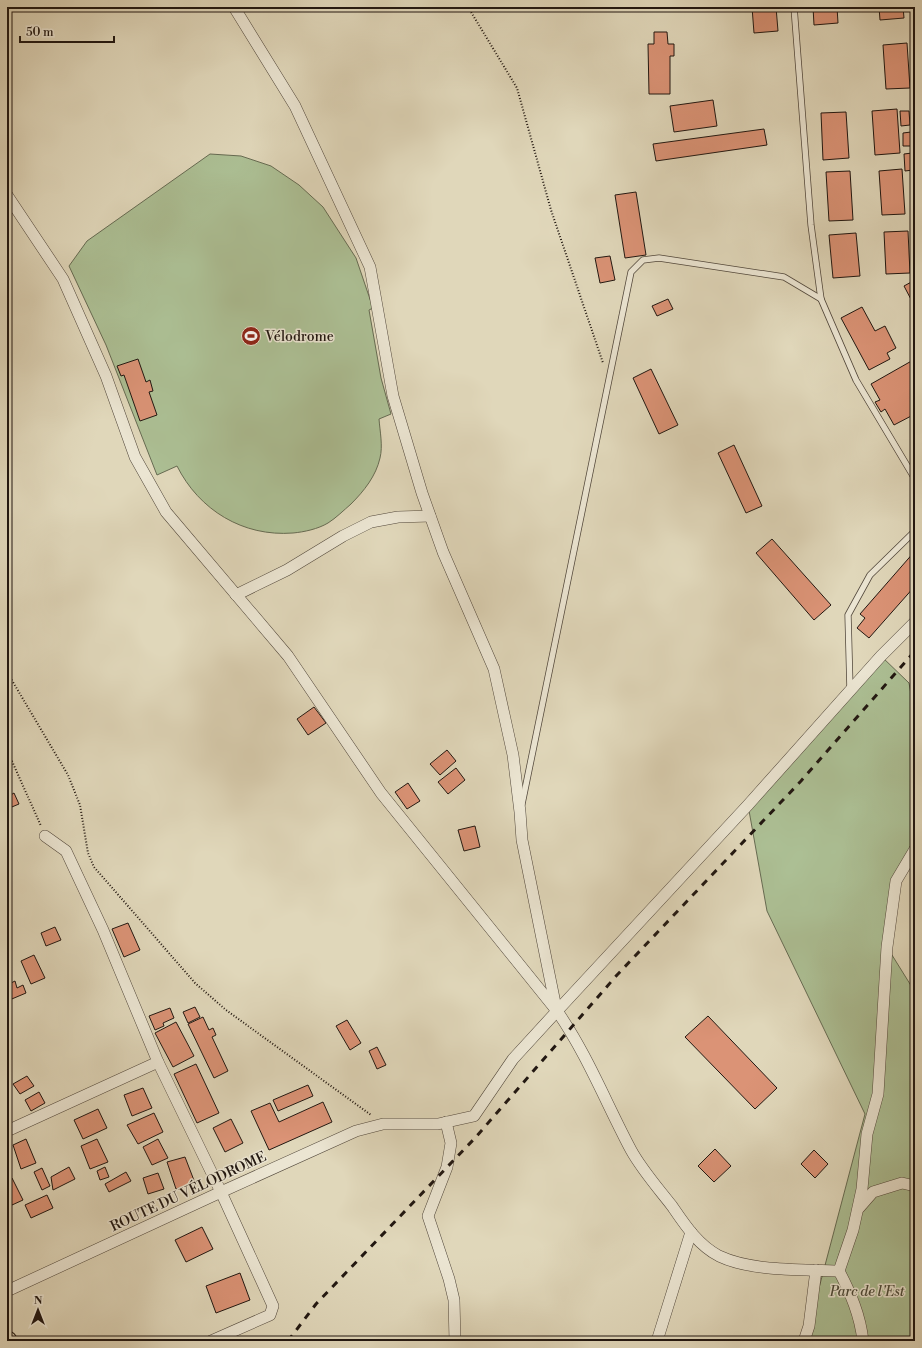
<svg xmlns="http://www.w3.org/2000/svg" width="922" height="1348" font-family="'Libre Bodoni',serif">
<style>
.green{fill:#acbf94;stroke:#666b52}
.building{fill:#db9376;stroke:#211711}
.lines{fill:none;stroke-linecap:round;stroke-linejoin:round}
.lane-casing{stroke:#51473b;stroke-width:7}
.street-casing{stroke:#51473b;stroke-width:12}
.primary-casing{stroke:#211711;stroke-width:20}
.path{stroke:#211711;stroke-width:2;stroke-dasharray:1 2;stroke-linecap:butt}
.lane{stroke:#ebe5d2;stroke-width:5.5}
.street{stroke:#ebe5d2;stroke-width:11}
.primary{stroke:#e0d7ba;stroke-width:18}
.rail{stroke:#211711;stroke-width:3;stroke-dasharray:7 7;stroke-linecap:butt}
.labels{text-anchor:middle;stroke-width:3;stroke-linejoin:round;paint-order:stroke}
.poi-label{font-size:14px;fill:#211711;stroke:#ebe5d2;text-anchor:start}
.street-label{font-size:14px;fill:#211711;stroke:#ebe5d2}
.park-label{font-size:14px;font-style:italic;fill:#4b4938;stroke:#ebe5d2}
</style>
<rect width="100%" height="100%" fill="#e0d7ba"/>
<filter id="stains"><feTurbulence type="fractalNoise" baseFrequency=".005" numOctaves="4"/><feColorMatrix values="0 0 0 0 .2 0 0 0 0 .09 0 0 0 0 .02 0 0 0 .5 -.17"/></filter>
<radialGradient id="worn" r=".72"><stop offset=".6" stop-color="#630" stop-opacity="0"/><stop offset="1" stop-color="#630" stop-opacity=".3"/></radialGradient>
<!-- green -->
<g class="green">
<path d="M210,154l31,2 30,10 28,19 24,22 33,51 17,50 -4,2 12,68 10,36 -12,5c1,13 4,27 1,39 -4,18 -16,33 -29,46 -7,6 -15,14 -23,19 -10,6 -24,9 -35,10 -50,4 -94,-23 -116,-67l-20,9 -51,-130 -37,-79 18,-25z"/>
<polygon points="881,656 909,683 915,717 915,850 896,881 887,947 915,992 915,1341 805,1341 865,1114 767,911 748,805"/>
</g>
<!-- building -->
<g class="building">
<polygon points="752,7 776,7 778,31 754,33"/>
<polygon points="813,7 837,7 838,23 814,25"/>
<polygon points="879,7 903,7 904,18 880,20"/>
<polygon points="654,32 667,32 668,44 674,44 674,56 670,56 670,94 649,94 648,44 654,44"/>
<polygon points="907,43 910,88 886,89 883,45"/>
<polygon points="713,100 717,126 674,132 670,106"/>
<polygon points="897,109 900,153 875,155 872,111"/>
<polygon points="900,111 909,111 910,125 901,126"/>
<polygon points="846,112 849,158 823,160 821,113"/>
<polygon points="764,129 767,145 656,161 653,144"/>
<polygon points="911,132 912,146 903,146 903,133"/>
<polygon points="912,153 913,170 905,171 904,154"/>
<polygon points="902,169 905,214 882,215 879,171"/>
<polygon points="850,171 853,220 829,221 826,172"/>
<polygon points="636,192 646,255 625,258 615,195"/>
<polygon points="908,231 910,273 886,274 884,232"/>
<polygon points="856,233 860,276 833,278 829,235"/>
<polygon points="610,256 615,280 600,283 595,258"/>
<polygon points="915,280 915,307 904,286"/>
<polygon points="668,299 673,309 657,316 652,306"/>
<polygon points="862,307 875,331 885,326 896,348 887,353 890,359 869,370 841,318"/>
<polygon points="138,359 146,382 150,380 153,391 149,392 157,415 140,421 124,375 121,376 117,366"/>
<polygon points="915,359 915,414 894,425 885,409 881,412 875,402 880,400 871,384"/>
<polygon points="651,369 678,425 659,434 633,378"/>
<polygon points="734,445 762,506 746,513 718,453"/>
<polygon points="772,539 831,605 814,620 756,553"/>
<polygon points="915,551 915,586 869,638 857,628 865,618 860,614"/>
<polygon points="314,707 326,723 308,735 297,719"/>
<polygon points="447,750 456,761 440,775 430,764"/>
<polygon points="456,768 465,780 448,794 438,782"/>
<polygon points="408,783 420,801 407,809 395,792"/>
<polygon points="7,792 9,796 14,793 19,804 7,809"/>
<polygon points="475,826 480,847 464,851 458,830"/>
<polygon points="128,923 140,950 124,957 112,929"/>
<polygon points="55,927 61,940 46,946 41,933"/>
<polygon points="34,955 45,978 31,984 21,961"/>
<polygon points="15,981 17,988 23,985 26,993 7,1001 7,985"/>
<polygon points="195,1007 200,1017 188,1023 183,1012"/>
<polygon points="170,1008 174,1018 163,1023 164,1026 155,1030 149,1016"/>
<polygon points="708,1016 777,1088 755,1109 685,1037"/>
<polygon points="203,1017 209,1030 213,1028 216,1035 212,1037 228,1071 214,1078 188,1024"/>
<polygon points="347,1020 361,1043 350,1050 336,1026"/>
<polygon points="176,1022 194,1056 173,1067 155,1033"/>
<polygon points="377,1047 386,1065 377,1069 369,1051"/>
<polygon points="196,1064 219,1113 197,1123 174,1074"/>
<polygon points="27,1076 34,1086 20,1094 13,1084"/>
<polygon points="308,1085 313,1096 278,1111 273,1100"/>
<polygon points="143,1088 152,1108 132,1116 124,1095"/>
<polygon points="39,1092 45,1103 31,1111 25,1100"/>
<polygon points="323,1102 332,1122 269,1150 251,1111 270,1103 279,1122"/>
<polygon points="98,1109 107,1128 83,1139 74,1120"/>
<polygon points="154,1113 163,1132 138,1144 127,1125"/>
<polygon points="231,1119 243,1143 225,1152 213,1128"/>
<polygon points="26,1139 36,1163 21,1169 13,1145"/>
<polygon points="97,1139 108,1162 90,1169 81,1146"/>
<polygon points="158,1139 168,1158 152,1165 143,1147"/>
<polygon points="715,1149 731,1166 714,1182 698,1166"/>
<polygon points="814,1150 828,1164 815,1178 801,1164"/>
<polygon points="185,1157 195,1183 176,1189 167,1162"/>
<polygon points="69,1167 75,1179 53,1190 51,1177"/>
<polygon points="105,1167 109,1177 100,1180 97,1171"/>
<polygon points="42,1168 50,1186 42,1190 34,1172"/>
<polygon points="126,1172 131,1181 109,1192 105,1184"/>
<polygon points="158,1173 164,1189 148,1194 143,1178"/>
<polygon points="12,1178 23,1200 12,1205 7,1194 7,1181"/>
<polygon points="47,1195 53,1208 31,1218 25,1205"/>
<polygon points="202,1227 213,1249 186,1262 175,1240"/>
<polygon points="240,1273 250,1300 216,1313 206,1286"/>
</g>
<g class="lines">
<defs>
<g id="lane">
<polyline points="794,7 811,225 821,299 856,380 915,479"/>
<polyline points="850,689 848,615 870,575 915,531"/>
<polyline points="522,804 631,272 643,260 659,258 784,277 821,299"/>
</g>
<g id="street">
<polyline points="234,7 295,106 370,267 393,396 422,493 443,552 494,669 513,755 520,812 522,840 556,1008"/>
<path d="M7,195l56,84 43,97 29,81 31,55 122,144 93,137 176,218c30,43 49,92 74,139 11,20 27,38 41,56 13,19 26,39 47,50 34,16 84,13 120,15"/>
<polyline points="236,595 287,570 343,536 371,522 398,517 430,516"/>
<polyline points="45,836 66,851 103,930 158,1062 221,1192 273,1306 270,1315 211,1341"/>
<polyline points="446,1122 451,1143 447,1167 428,1216 449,1279 454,1300 455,1341"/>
<polyline points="7,1131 158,1062"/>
<polyline points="859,1208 873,1192 902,1183 915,1186"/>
<polyline points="7,1291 221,1192 356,1131 383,1124 438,1124 474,1116 513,1059 557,1011 748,805 881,656 915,622"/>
<polyline points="657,1341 691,1232"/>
<polyline points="804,1341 809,1326 816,1270"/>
<path d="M863,1341c-3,-26 -12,-47 -24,-70l14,-41 9,-41 5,-55 11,-40 9,-147 9,-66 19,-32"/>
</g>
<polyline id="primary" points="7,1340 8,1341"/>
</defs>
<!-- lane casing -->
<use href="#lane" class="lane-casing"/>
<!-- street casing -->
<use href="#street" class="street-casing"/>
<!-- primary casing -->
<use href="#primary" class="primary-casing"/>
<!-- path -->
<g class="path">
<polyline points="468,7 517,88 551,210 603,363"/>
<polyline points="7,672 68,775 80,805 88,853 94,867 195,983 226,1010 371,1115"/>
<polyline points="7,750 41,826"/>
</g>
<!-- lane -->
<use href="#lane" class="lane"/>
<!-- street -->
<use href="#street" class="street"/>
<!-- primary -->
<use href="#primary" class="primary"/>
<!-- rail -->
<polyline class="rail" points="288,1341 316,1304 475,1138 617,975 801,781 915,651"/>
</g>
<!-- icons -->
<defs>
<symbol id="stadium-disc" viewBox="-11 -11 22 22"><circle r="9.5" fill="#8f2418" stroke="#ebe5d2"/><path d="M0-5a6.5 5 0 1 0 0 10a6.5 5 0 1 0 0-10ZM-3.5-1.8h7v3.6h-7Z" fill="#fff"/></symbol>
</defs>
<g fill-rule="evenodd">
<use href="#stadium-disc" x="240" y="325" width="22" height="22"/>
</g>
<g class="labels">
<!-- poi labels -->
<g class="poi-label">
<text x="265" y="341">Vélodrome</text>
</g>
<!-- street labels -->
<g class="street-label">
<text transform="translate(188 1191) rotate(-25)" y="5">ROUTE DU VÉLODROME</text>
</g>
<!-- park labels -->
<g class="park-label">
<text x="867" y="1296">Parc de l'Est</text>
</g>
</g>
<!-- margin -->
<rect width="922" height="1348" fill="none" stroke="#e0d7ba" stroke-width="24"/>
<rect x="8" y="8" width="906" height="1332" fill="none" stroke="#211711" stroke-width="2"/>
<rect x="12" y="12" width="898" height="1324" fill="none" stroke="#211711"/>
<!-- north arrow -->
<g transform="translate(38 1310)" stroke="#ebe5d2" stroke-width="3" paint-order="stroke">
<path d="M0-3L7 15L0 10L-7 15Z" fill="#211711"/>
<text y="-6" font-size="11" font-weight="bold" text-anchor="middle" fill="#211711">N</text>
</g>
<!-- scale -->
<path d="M20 36v6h94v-6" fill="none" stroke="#211711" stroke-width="2"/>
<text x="26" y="36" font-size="12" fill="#211711" stroke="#ebe5d2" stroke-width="3" paint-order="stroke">50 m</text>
<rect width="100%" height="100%" filter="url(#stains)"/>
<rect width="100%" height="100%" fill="url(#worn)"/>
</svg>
